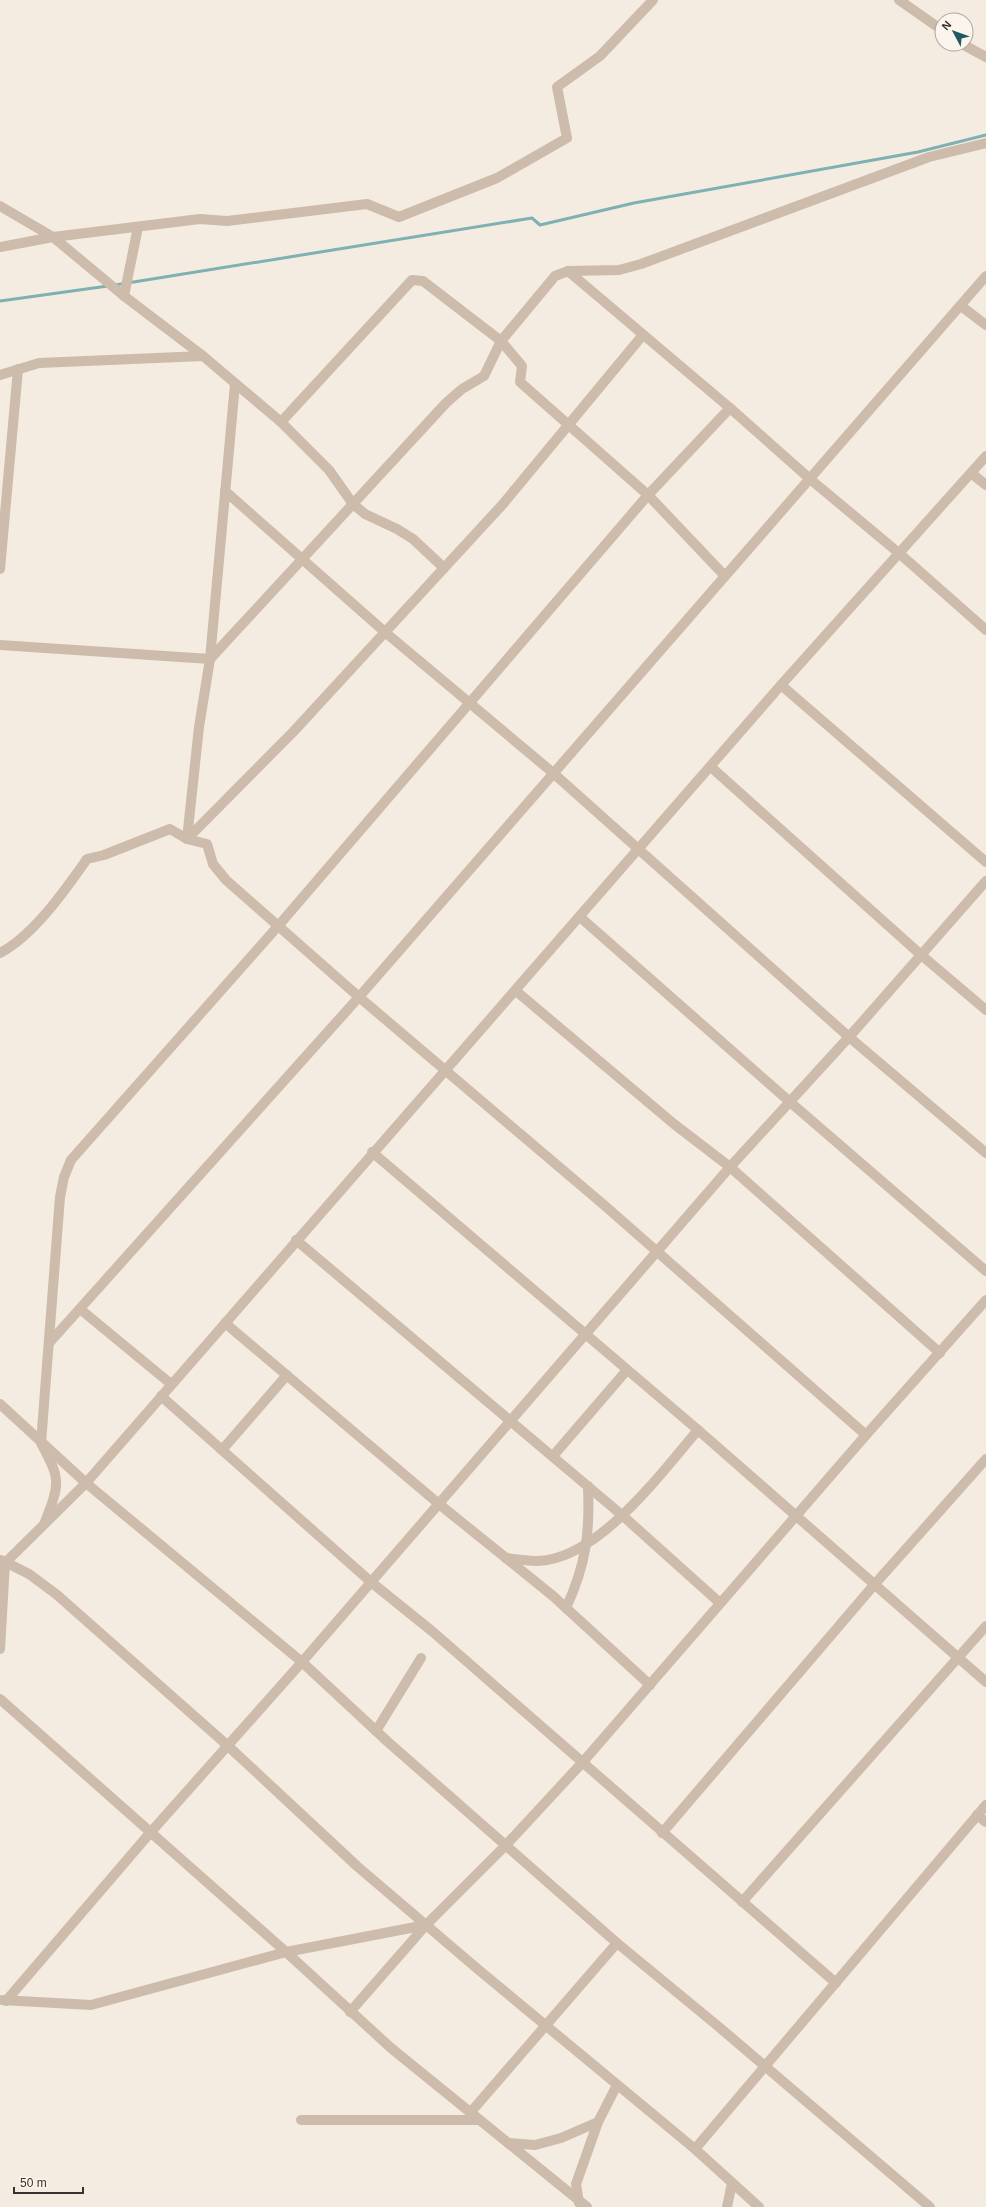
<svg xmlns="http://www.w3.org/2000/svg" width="986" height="2207" font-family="Arial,sans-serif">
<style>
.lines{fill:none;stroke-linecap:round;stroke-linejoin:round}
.stream{stroke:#7fb0b2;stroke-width:3}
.minor{stroke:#cdbbac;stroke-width:10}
</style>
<rect width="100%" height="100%" fill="#f4ebe1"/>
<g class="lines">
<!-- stream -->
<g class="stream">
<polyline points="115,285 532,218 540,225 634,203 918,152 986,135"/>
<polyline points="0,301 108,286"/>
</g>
<!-- minor -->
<g class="minor">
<polyline points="899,0 942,30"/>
<polyline points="962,44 986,57"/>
<polyline points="0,206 53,237 124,296 203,356 281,422 329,470 353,504 365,514 397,529 413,539 444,568"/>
<polyline points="0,247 53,237 200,219 227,221 367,204 399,217 497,178 567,138 557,87 600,56 653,0"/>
<polyline points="568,271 619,270 641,264 929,157 986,143"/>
<polyline points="124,296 138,227"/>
<polyline points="961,306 986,325"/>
<polyline points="0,375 39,363 203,356"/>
<polyline points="281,422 412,280 423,281 501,341 522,366 520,382 648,495 724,575"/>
<polyline points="971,473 986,485"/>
<polyline points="225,491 386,633 552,772 849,1037 986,1153"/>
<polyline points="0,569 18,369"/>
<polyline points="0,645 210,659 446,403 462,389 484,376 501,341 555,276 568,271 730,408 810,479 900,554 986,630"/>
<polyline points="781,685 986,862"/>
<polyline points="711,767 920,954 986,1010"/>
<polyline points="187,839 294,731 503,504 642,336"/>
<polyline points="187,839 199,727 210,659 235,384"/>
<polyline points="580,917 790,1102 986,1271"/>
<path d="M0,953c34,-18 65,-63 87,-94l17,-4 66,-26 17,10 20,5 6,20 13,16 133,117 245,208 262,230"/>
<polyline points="516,991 674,1124 730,1167 940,1353"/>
<polyline points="372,1152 698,1430 986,1682"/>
<polyline points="296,1240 623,1516 720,1603"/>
<polyline points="80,1309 171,1384"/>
<polyline points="225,1323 439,1504 553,1596 650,1685"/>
<polyline points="50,1342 359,997 986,276"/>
<polyline points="161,1396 371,1582 433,1632 836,1983"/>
<polyline points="0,1404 86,1483 302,1662 388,1742 617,1943 719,2027 930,2207"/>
<polyline points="222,1450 287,1375"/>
<polyline points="553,1456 627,1370"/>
<path d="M45,1522c15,-39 16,-42 -4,-79l19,-246 4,-20 7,-17 208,-235 369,-430 82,-87"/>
<path d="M506,1558c10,1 21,3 31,3 61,-1 123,-87 161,-131"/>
<polyline points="1,1560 29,1574 56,1594 227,1745 358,1867 480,1971 695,2149 759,2207"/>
<polyline points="0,1563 5,1563 86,1483 781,685 986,456"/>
<path d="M566,1608c20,-43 24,-75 22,-122"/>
<polyline points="0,1649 5,1563"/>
<polyline points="0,1699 286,1952 391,2048 587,2207"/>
<polyline points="376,1731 421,1658"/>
<polyline points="977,1815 986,1822"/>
<polyline points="662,1833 874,1585 986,1459"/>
<polyline points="742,1902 986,1626"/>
<polyline points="2,2000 91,2005 286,1952 426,1925"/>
<polyline points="6,2001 150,1833 302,1662 730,1167 849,1037 986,881"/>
<polyline points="350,2012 426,1925 505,1846 582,1763 866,1435 986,1300"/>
<polyline points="470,2113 617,1943"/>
<polyline points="301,2120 479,2120"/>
<polyline points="508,2143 535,2145 561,2138 598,2122"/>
<polyline points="695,2149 986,1805"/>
<polyline points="579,2203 576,2184 598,2122 617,2085"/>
<polyline points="727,2207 732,2183"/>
</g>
</g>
<!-- north arrow -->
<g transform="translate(954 32) rotate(311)"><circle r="19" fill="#fbf5ee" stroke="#aea6a0"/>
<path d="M0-3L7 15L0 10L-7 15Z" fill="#1f5a5e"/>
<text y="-6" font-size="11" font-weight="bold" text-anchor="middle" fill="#3b302b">N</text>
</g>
<!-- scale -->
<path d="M14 2187v6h69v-6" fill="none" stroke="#3b302b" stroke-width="2"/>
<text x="20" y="2187" font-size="12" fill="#3b302b" stroke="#fbf5ee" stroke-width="3" paint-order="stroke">50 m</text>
</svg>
